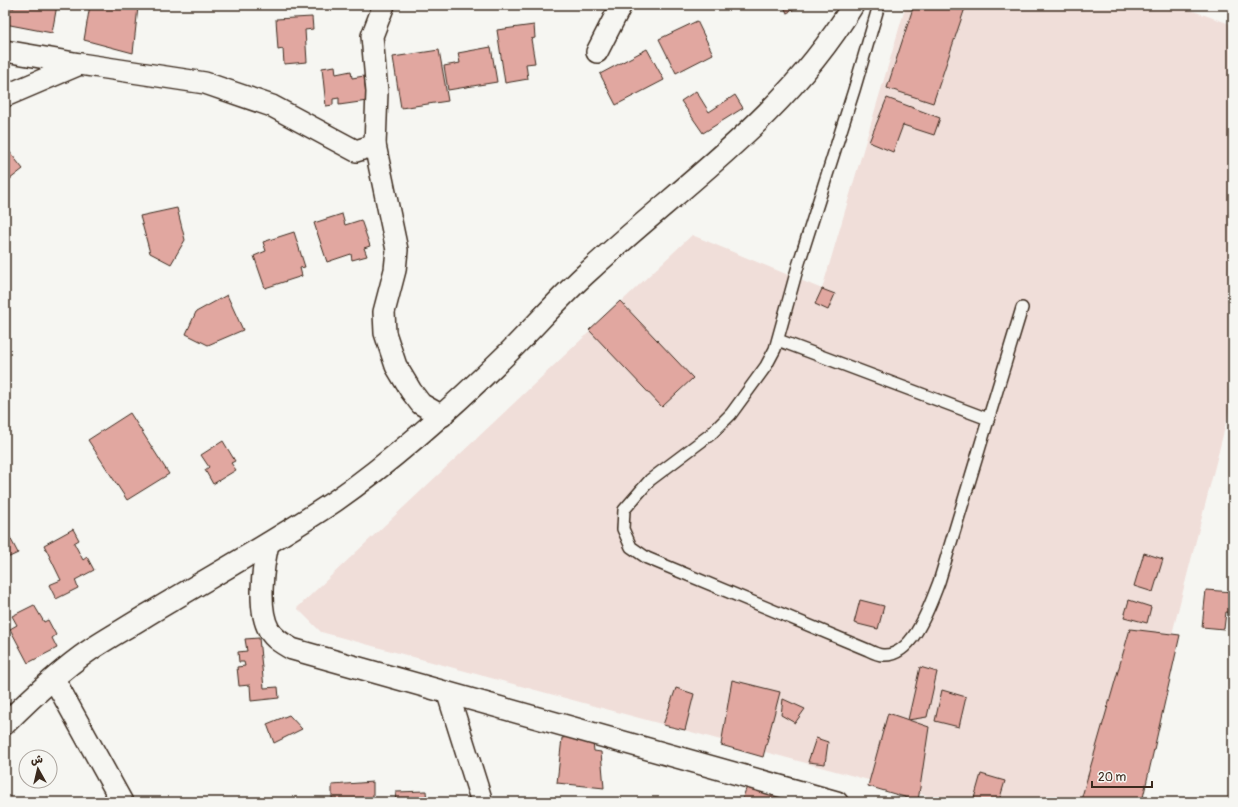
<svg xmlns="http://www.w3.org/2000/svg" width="1238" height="807" font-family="Pangolin,'Playpen Sans Arabic',sans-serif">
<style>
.built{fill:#f0ded9}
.building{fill:#e1a7a0;stroke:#3b2a1e}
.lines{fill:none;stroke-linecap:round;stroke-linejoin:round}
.lane-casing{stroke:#3b2a1e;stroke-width:14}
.street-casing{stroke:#3b2a1e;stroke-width:24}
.lane{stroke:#f6f6f2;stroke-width:11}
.street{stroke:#f6f6f2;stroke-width:21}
</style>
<rect width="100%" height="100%" fill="#f6f6f2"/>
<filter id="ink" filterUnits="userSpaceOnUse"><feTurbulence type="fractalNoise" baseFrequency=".025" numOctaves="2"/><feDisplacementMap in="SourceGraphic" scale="8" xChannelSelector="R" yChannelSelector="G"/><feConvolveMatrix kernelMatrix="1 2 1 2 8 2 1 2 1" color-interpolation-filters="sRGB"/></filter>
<g filter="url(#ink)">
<!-- built -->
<polygon class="built" points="906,5 1176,5 1233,25 1233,396 1129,802 950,802 321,632 297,608 692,235 822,289"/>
<!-- building -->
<g class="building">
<polygon points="15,5 57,5 52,33 5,24 8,7 14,8"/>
<polygon points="90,5 125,5 138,7 133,53 84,40"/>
<polygon points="783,5 802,5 787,13"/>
<polygon points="914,5 966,5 933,103 887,88"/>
<polygon points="312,17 313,29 305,30 307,62 284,64 283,49 278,50 276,19"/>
<polygon points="697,21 713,54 676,73 659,39"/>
<polygon points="534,25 535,38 531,39 535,63 526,64 528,79 505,83 497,30"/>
<polygon points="491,47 497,82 448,90 444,66 460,63 458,53"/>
<polygon points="647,49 664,80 616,105 600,74"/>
<polygon points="439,50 448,101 401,108 393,57"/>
<polygon points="335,66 336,74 351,71 352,78 364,76 367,101 339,105 339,98 333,99 333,105 326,106 322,68"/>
<polygon points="696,91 709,112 735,95 743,108 703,133 681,101"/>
<polygon points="887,98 940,118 934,135 903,125 893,152 869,142"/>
<polygon points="5,146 23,169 5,183"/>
<polygon points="177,208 185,240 171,264 150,253 140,216"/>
<polygon points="342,214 345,225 361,220 370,246 364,248 367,256 352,260 351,254 327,262 314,223"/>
<polygon points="294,232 305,267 300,268 302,276 265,288 254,256 266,251 263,242"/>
<polygon points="822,289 835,294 828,310 815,304"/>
<polygon points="227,295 243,330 208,345 186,334 196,312"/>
<polygon points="620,301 693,378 662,407 589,330"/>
<polygon points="130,413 169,474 127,500 88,440"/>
<polygon points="223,441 235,461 231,463 236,470 213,484 205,470 209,467 201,455"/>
<polygon points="73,529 79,540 74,543 83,560 87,557 94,570 75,580 78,588 56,599 49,585 61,580 44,545"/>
<polygon points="5,530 6,530 18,553 5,559"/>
<polygon points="1144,553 1163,559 1153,592 1134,586"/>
<polygon points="1206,590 1233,592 1233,613 1226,612 1224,629 1202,627"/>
<polygon points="860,600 884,606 878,629 854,623"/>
<polygon points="1129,600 1151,607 1147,623 1124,617"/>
<polygon points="34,605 44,622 48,620 56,635 52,638 57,648 28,663 10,629 17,625 12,616"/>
<polygon points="1130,629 1180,635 1142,802 1087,802 1081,800"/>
<polygon points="259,638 264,688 278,687 279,698 251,701 250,685 239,686 237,667 245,666 244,662 239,662 238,652 247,651 245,639"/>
<polygon points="920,667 937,672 927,717 908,720"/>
<polygon points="732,680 780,692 763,757 721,745"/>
<polygon points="676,688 694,694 685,730 663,725"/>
<polygon points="942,690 966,697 959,727 935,721"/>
<polygon points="783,699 805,709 795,723 781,715"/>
<polygon points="888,713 929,727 918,801 868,786"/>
<polygon points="289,715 302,729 274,743 267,724"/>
<polygon points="592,734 594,751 601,752 604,788 557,783 562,738"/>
<polygon points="816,738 828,742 825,764 808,762"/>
<polygon points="981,774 1005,781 999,801 1002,802 973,802"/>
<polygon points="373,782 373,802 332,802 332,785"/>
<polygon points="748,784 792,797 790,802 741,802"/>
<polygon points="426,791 427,802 395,802 396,792"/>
</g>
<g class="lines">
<defs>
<g id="lane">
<path d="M879,5l-25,85 -56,176 -23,83 -9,17 -35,48 -20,20 -61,46 -26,30 -1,19 8,18 16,11 221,92c4,2 10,5 15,5 30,2 47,-50 56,-73l83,-274"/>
<polyline points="778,340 988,419"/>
</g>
<g id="street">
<polyline points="5,51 80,64"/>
<polyline points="597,52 621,5"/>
<polyline points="5,96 80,64 205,83 272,106 356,151 375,145 377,92 372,36 384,5"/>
<polyline points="375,145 397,250 395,270 384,312 385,333 396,366 411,391 421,404 442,416"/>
<path d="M268,544c-5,22 -11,65 1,86 5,9 14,14 23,19l545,153"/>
<polyline points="54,679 122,802"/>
<polyline points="448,694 482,802"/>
<path d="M5,724c26,-26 54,-53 85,-74 18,-12 38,-23 57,-35 63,-38 127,-73 188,-114 63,-44 120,-96 175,-150 26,-26 51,-55 79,-80 94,-87 196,-154 264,-266"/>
</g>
</defs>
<!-- lane casing -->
<use href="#lane" class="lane-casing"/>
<!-- street casing -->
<use href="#street" class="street-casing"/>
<!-- lane -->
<use href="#lane" class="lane"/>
<!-- street -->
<use href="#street" class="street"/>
</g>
</g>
<!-- margin -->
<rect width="1238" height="807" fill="none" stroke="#f6f6f2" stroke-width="20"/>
<rect x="10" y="10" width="1218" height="787" fill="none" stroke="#3b2a1e" stroke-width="1.5" filter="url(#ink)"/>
<!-- north arrow -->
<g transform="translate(38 769) rotate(352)"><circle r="19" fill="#f6f6f2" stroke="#aba49d"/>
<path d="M0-3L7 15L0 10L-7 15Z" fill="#3b2a1e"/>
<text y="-6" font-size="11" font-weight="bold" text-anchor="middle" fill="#3b2a1e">ش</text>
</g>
<!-- scale -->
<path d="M1092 781v6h60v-6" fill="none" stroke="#3b2a1e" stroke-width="2"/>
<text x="1098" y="781" font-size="12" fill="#3b2a1e" stroke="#f6f6f2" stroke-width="3" paint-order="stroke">20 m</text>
</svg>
